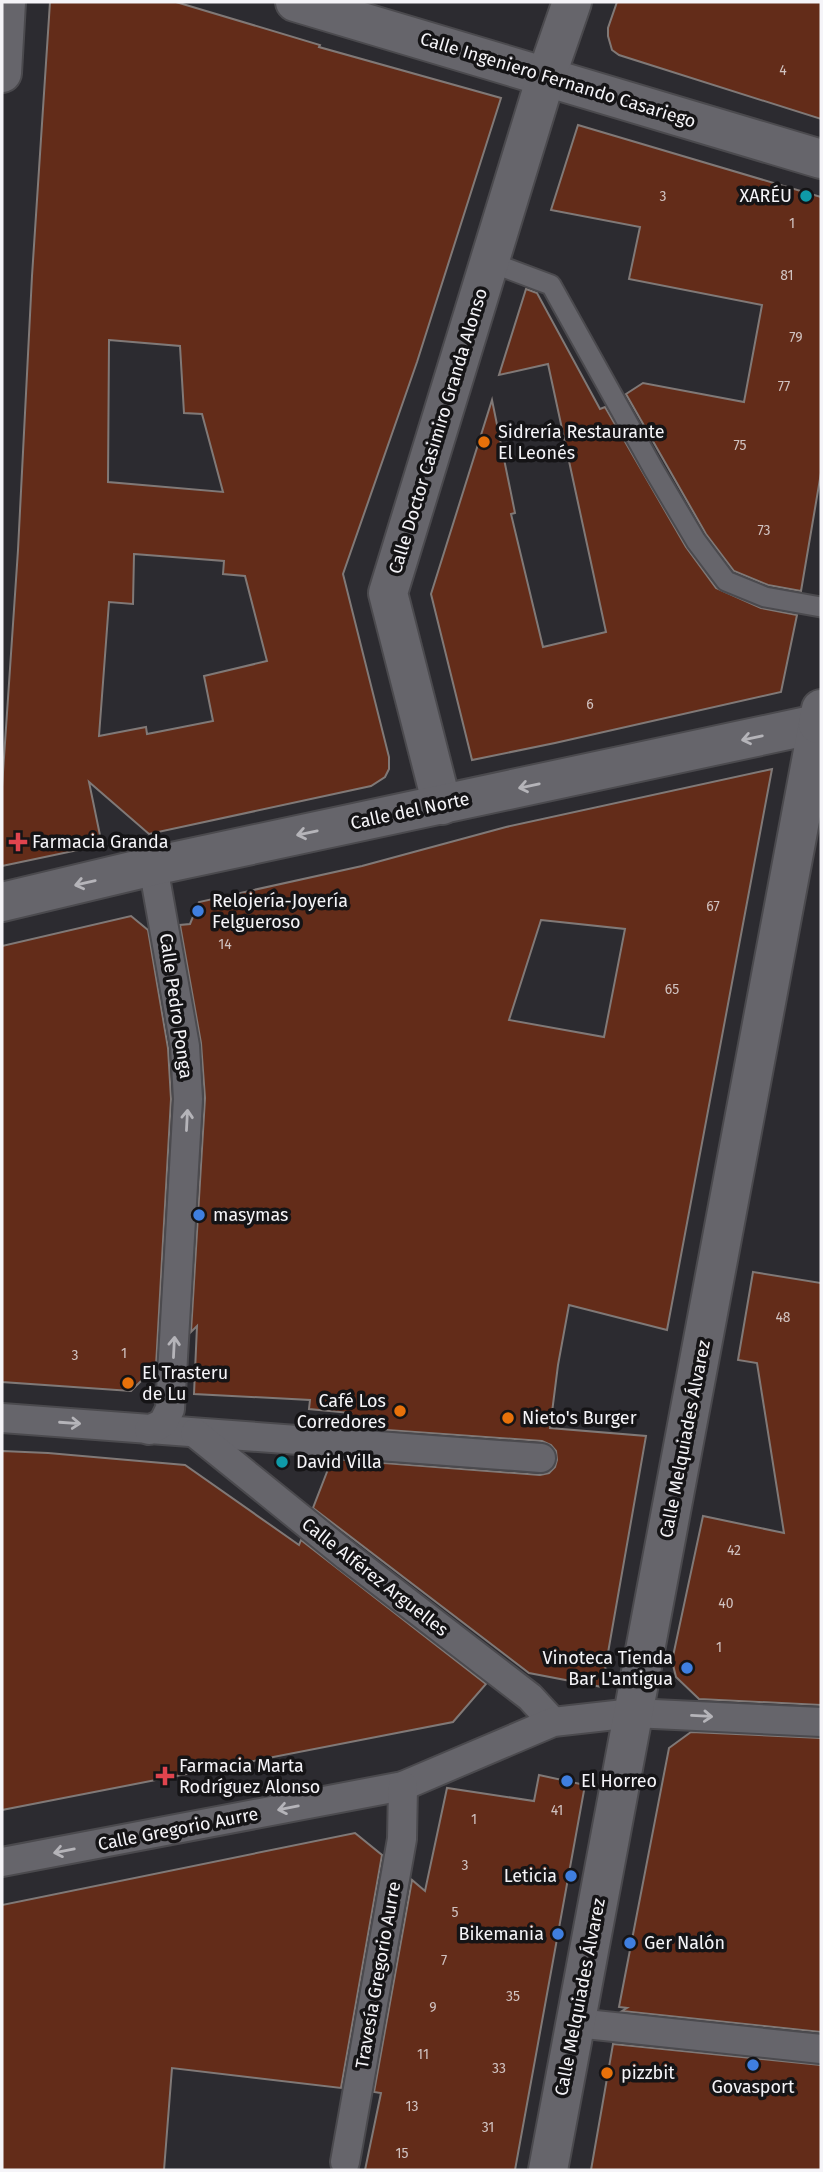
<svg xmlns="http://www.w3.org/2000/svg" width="823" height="2172" font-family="'Fira Sans',sans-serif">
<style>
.building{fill:#632c19;stroke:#807977;stroke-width:2;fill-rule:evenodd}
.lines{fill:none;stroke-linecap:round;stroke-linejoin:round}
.service-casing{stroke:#4b4a4e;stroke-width:23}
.pedestrian-casing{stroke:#4b4a4e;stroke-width:32}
.minor-casing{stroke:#4b4a4e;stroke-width:42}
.tertiary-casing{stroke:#4b4a4e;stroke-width:42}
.service{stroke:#66656b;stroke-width:19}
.pedestrian{stroke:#66656b;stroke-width:28}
.minor{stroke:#66656b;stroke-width:38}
.tertiary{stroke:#66656b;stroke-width:38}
.oneway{stroke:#b5b4b9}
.culture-dot{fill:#0f9aa8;stroke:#151416;stroke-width:2.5}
.food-dot{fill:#e8710a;stroke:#151416;stroke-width:2.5}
.health-dot{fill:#e0444e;stroke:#151416;stroke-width:2.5}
.shop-dot{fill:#3f7fe0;stroke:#151416;stroke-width:2.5}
.labels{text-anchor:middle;stroke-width:7;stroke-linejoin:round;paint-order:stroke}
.number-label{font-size:14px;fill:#d0c2c0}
.street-label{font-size:18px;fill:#f5f4f8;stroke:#151416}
.poi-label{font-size:18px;fill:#f5f4f8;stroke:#151416;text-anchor:start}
</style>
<rect width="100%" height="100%" fill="#2c2b30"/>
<!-- building -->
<g class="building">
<path d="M50,2h126l144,43 -1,2 182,51 -84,264 -74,212 46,183v12l-4,8 -14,9 -222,48 -60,-52 13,63 -100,21v-79l16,-237 14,-274zM109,340l71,6 4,67 18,1 21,78 -115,-10zM134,554l90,7 -1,13 22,2 22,85 -63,15 9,45 -66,13 -1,-7 -47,9 10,-134 24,2z"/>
<polygon points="617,2 821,2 821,119 619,55 612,50 608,36 608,28"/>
<polygon points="578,125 821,197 821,473 801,591 768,585 734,571 706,534 626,394 643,383 744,402 762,305 629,279 640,227 551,210"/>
<polygon points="526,289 537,293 600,409 605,407 686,547 716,588 761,608 797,615 781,692 555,743 472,760 431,594 492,400 515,513 511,514 543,647 606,632 548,364 499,375"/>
<path d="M772,769l-105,561 -98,-25 -11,60 -8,63 96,8 -44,251 -73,-14 -216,-165 19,-49 208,16 9,-2 6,-6 2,-7 -1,-9 -5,-6 -9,-4 -197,-14 6,-14 -42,-4 1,-9 -116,-6 3,-68 -6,6 14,-234 -4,-55 -21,-118 10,-1 9,-22 163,-36 144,-39zM541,920l84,9 -21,108 -95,-17z"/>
<polygon points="131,916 148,930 168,1048 171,1099 156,1366 131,1391 2,1382 2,946"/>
<polygon points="753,1272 821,1283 821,1705 699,1699 676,1677 672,1661 703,1516 784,1533 757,1363 738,1360"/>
<polygon points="2,1451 48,1453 185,1465 299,1545 301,1540 486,1684 453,1722 2,1810"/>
<polygon points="691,1732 821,1738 821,2032 622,2011 627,2008 619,2007 669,1748"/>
<polygon points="539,1775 585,1785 515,2170 365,2170 381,2093 374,2092 412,1880 425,1891 447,1788 534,1801"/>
<polygon points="355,1833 382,1855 341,2088 172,2068 164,2170 2,2170 2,1905"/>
<polygon points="613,2044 821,2065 821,2170 591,2170"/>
</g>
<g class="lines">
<defs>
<polyline id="service" points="490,262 551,285 654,470 696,541 726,581 765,597 821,607"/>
<g id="pedestrian">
<polyline points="2,1418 541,1458"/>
<polyline points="149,1430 163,1423 170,1409 188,1099 185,1046 153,866"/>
<polyline points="195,1433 347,1556 530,1697 553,1722"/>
<polyline points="2,1862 403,1786 553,1722 633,1713 821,1722"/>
<polyline points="576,2023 821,2049"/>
<polyline points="345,2162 402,1839 403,1786"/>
</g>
<g id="minor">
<polyline points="295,2 821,159"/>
<polyline points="2,73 6,2"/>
<polyline points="442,805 388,593 546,77 572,2"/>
<polyline points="2,902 153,866 821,723"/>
<polyline points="548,2170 818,724"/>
</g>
<polyline id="tertiary" points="818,724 821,709"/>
</defs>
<!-- service casing -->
<use href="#service" class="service-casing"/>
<!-- pedestrian casing -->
<use href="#pedestrian" class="pedestrian-casing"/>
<!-- minor casing -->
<use href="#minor" class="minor-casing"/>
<!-- tertiary casing -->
<use href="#tertiary" class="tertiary-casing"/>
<!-- service -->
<use href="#service" class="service"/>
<!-- pedestrian -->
<use href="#pedestrian" class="pedestrian"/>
<!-- minor -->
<use href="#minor" class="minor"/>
<!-- tertiary -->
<use href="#tertiary" class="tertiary"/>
</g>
<!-- one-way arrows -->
<defs><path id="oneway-shaft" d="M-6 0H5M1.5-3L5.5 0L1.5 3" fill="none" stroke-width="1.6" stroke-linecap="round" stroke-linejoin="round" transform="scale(1.75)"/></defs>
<g class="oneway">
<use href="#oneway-shaft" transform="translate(752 738) rotate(168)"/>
<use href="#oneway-shaft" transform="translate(529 786) rotate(168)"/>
<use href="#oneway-shaft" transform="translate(307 833) rotate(168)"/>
<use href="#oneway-shaft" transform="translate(85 883) rotate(167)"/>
<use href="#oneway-shaft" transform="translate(187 1120) rotate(-87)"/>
<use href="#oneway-shaft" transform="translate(174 1347) rotate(-87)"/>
<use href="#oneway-shaft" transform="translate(70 1423) rotate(4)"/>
<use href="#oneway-shaft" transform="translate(702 1716) rotate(3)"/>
<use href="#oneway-shaft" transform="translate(288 1808) rotate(169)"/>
<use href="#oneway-shaft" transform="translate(64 1851) rotate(169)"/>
</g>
<!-- markers -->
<g class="culture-dot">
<circle cx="806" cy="196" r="7"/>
<circle cx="282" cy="1462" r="7"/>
</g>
<g class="food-dot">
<circle cx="484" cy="442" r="7"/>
<circle cx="128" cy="1383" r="7"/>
<circle cx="400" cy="1411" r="7"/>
<circle cx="508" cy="1418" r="7"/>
<circle cx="607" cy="2073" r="7"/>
</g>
<g class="health-dot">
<path d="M14.5 831.5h7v7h7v7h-7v7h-7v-7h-7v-7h7z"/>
<path d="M161.5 1765.5h7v7h7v7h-7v7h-7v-7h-7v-7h7z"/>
</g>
<g class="shop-dot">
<circle cx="198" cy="911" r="7"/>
<circle cx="199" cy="1215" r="7"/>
<circle cx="687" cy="1668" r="7"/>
<circle cx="567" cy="1781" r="7"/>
<circle cx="571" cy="1876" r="7"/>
<circle cx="558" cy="1934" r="7"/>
<circle cx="630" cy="1943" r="7"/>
<circle cx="753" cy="2065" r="7"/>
</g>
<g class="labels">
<!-- number labels -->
<g class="number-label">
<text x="783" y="75">4</text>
<text x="663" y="201">3</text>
<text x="792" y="228">1</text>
<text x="787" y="280">81</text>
<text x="796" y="342">79</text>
<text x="784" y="391">77</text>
<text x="740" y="450">75</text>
<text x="764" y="535">73</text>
<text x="590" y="709">6</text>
<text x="713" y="911">67</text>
<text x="225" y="949">14</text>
<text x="672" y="994">65</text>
<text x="783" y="1322">48</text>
<text x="124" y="1358">1</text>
<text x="75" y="1360">3</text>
<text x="734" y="1555">42</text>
<text x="726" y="1608">40</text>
<text x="719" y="1652">1</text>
<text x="557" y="1815">41</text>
<text x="474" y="1824">1</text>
<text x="465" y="1870">3</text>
<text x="455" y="1917">5</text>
<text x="444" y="1965">7</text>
<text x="513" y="2001">35</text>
<text x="433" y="2012">9</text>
<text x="423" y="2059">11</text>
<text x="499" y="2073">33</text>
<text x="412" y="2111">13</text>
<text x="488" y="2132">31</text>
<text x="402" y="2158">15</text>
</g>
<!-- street labels -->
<g class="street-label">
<text transform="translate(558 80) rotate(17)" y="6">Calle Ingeniero Fernando Casariego</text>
<text transform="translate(438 431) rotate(-73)" y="6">Calle Doctor Casimiro Granda Alonso</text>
<text transform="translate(410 811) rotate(-12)" y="6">Calle del Norte</text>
<text transform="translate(176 1006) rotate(82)" y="6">Calle Pedro Ponga</text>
<text transform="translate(685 1439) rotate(-79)" y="6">Calle Melquiades Álvarez</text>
<text transform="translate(375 1577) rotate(38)" y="6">Calle Alférez Arguelles</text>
<text transform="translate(178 1829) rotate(-11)" y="6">Calle Gregorio Aurre</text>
<text transform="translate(378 1975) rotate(-80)" y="6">Travesía Gregorio Aurre</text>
<text transform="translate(580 1997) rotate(-79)" y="6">Calle Melquiades Álvarez</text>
</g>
<!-- poi labels -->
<g class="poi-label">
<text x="792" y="202" text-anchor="end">XARÉU</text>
<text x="498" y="438">Sidrería Restaurante<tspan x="498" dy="21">El Leonés</tspan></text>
<text x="32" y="848">Farmacia Granda</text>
<text x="212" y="907">Relojería-Joyería<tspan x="212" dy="21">Felgueroso</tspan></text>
<text x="213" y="1221">masymas</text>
<text x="142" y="1379">El Trasteru<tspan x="142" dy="21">de Lu</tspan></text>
<text x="386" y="1407" text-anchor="end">Café Los<tspan x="386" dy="21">Corredores</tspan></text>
<text x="522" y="1424">Nieto's Burger</text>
<text x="296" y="1468">David Villa</text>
<text x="673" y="1664" text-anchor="end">Vinoteca Tienda<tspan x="673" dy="21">Bar L'antigua</tspan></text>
<text x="179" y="1772">Farmacia Marta<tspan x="179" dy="21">Rodríguez Alonso</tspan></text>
<text x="581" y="1787">El Horreo</text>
<text x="557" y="1882" text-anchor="end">Leticia</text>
<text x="544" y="1940" text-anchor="end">Bikemania</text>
<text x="644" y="1949">Ger Nalón</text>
<text x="621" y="2079">pizzbit</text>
<text x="753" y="2093" text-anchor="middle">Govasport</text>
</g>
</g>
<!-- border -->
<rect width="823" height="2172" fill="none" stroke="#f5f4f8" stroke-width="7"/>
</svg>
